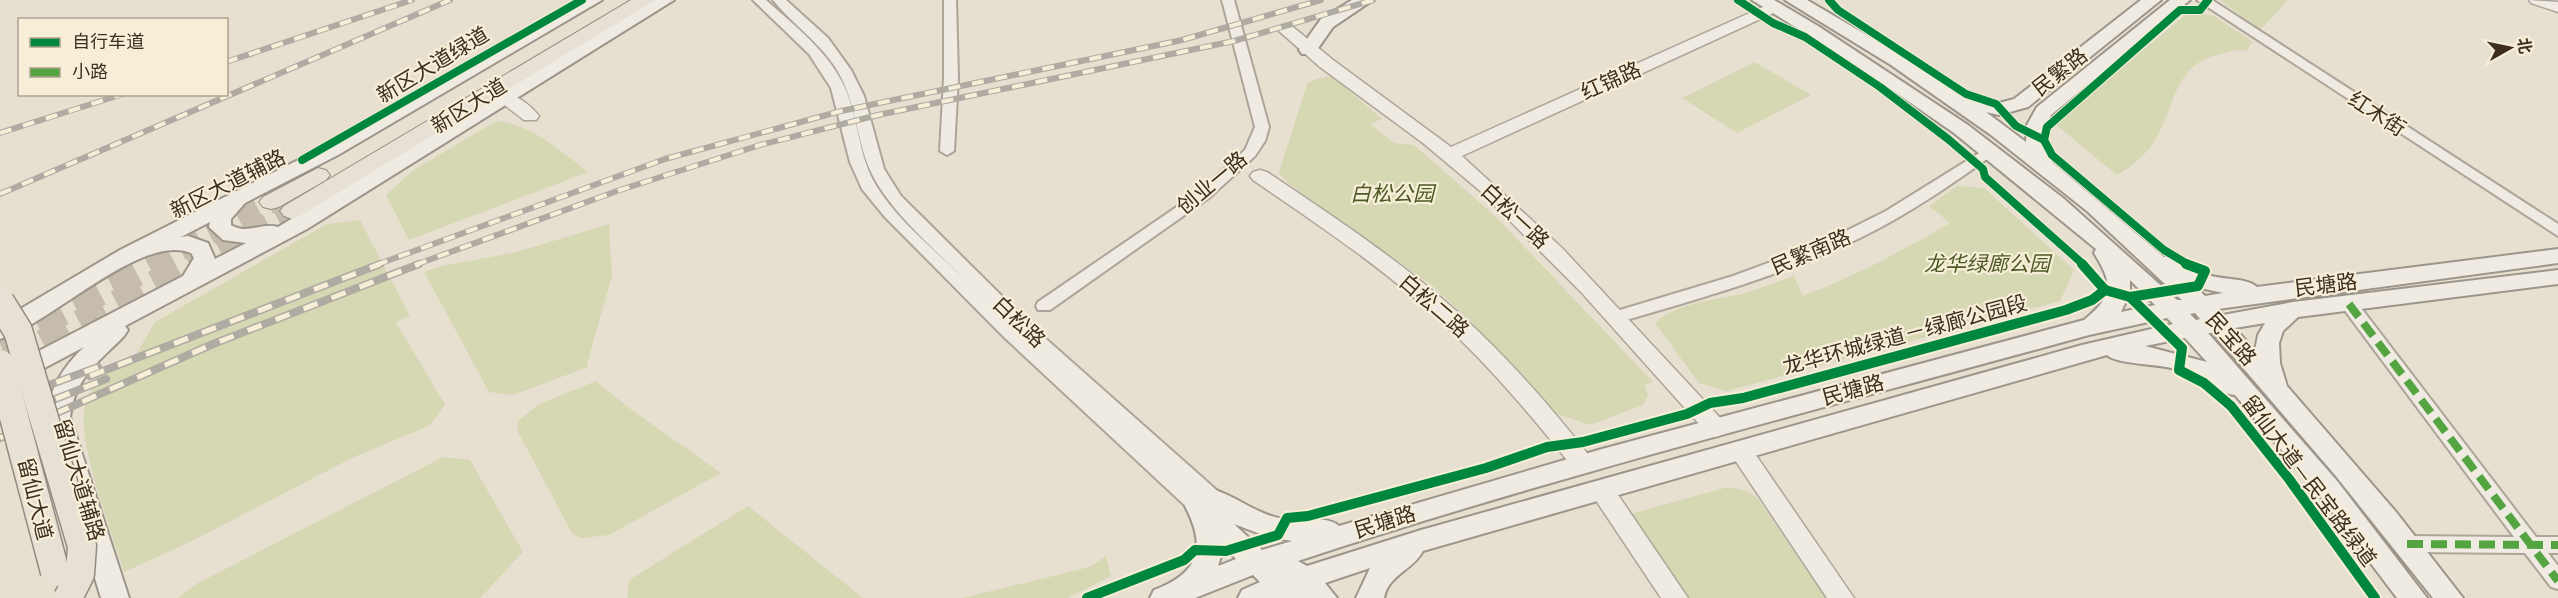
<svg xmlns="http://www.w3.org/2000/svg" width="2558" height="598" font-family="'PT Serif','Noto Sans SC',serif">
<style>
.green{fill:#d6d7b3}
.lines{fill:none;stroke-linecap:round;stroke-linejoin:round}
.primary-tunnel-far1{stroke:#c5bcae;stroke-width:22;stroke-dasharray:22 11;stroke-linecap:butt}
.primary-tunnel{stroke:#c5bcae;stroke-width:28;stroke-dasharray:28 14;stroke-linecap:butt}
.minor-casing{stroke:#ada599;stroke-width:4}
.tertiary-casing{stroke:#ada599;stroke-width:3}
.secondary-casing{stroke:#9c958a;stroke-width:4}
.primary-casing{stroke:#928b80;stroke-width:2}
.minor{fill:#efebe3;fill-rule:evenodd}
.tertiary{fill:#efebe3;fill-rule:evenodd}
.secondary{fill:#efebe3;fill-rule:evenodd}
.primary{fill:#e6e1d4;fill-rule:evenodd}
.rail-far1-casing{stroke:#afaaa2;stroke-width:6}
.rail-casing{stroke:#afaaa2;stroke-width:8}
.rail-far1{stroke:#f7eed8;stroke-width:4;stroke-dasharray:12;stroke-linecap:butt}
.rail{stroke:#f7eed8;stroke-width:5;stroke-dasharray:15;stroke-linecap:butt}
.primary-bridge-casing{stroke:#928b80;stroke-width:31;stroke-linecap:butt}
.primary-bridge{stroke:#e6e1d4;stroke-width:28}
.quiet{stroke:#54a441;stroke-width:8;stroke-dasharray:16 8;stroke-linecap:butt}
.cycleway-far1-casing{stroke:#f7eed8;stroke-width:10}
.cycleway-casing{stroke:#f7eed8;stroke-width:14}
.cycleway-far1{stroke:#00873e;stroke-width:8}
.cycleway{stroke:#00873e;stroke-width:10}
.labels{text-anchor:middle;stroke-width:4.5;stroke-linejoin:round;paint-order:stroke}
.street-label{font-size:21px;fill:#3d2e20;stroke:#f7eed8}
.park-label{font-size:21px;font-style:italic;fill:#4d5a26;stroke:#f7eed8}
</style>
<rect width="100%" height="100%" fill="#e7e0d1"/>
<!-- green -->
<g class="green">
<polygon points="2220,0 2288,0 2260,30"/>
<path d="M2190,11l24,5 39,26 -7,9c-11,-2 -16,1 -26,3 -46,11 -43,47 -63,83 -9,16 -24,29 -40,38l-62,-51z"/>
<polygon points="1755,62 1811,95 1737,133 1682,98"/>
<polygon points="1327,77 1334,78 1382,119 1370,124 1394,143 1414,145 1496,217 1653,382 1644,385 1648,395 1643,405 1590,425 1555,413 1475,326 1434,287 1288,183 1279,173 1307,84 1313,80"/>
<path d="M496,121c36,3 65,30 92,51l-179,68 -23,-45 26,-24z"/>
<path d="M1957,186l27,2 90,82 -14,31 -333,90 -28,-8 -44,-60c21,-20 61,-23 89,-30 17,-5 33,-11 50,-17l9,20c52,-20 99,-45 147,-73l-21,-17z"/>
<path d="M360,220l50,96 -14,6 49,83 -16,21 -75,31 -162,84 -68,31c-11,-35 -49,-135 -39,-167 4,-15 14,-27 23,-40l23,-2 24,-41 172,-98z"/>
<polygon points="609,224 612,276 587,364 588,367 513,395 489,392 424,272 441,266 517,252"/>
<polygon points="596,381 629,408 721,473 609,535 581,538 572,533 517,430 518,421 539,404"/>
<polygon points="443,457 470,460 523,552 480,598 178,598 198,583"/>
<polygon points="1728,487 1747,491 1757,498 1826,598 1687,598 1630,514"/>
<polygon points="748,506 863,598 627,598 629,580"/>
<polygon points="1106,556 1111,576 1068,598 962,598 1074,571 1092,566"/>
</g>
<g class="lines">
<!-- primary-tunnel-far1 -->
<g class="primary-tunnel-far1">
<polyline points="151,265 271,202"/>
<polyline points="190,265 292,211"/>
</g>
<!-- primary-tunnel -->
<g class="primary-tunnel">
<polyline points="0,344 153,264"/>
<polyline points="6,363 193,264"/>
</g>
<defs>
<g id="minor">
<path d="M753,0h13c29,26 63,52 79,88 14,32 13,69 32,99 22,36 65,69 95,99 -34,-34 -82,-73 -102,-116 -14,-32 -14,-69 -33,-100 -17,-28 -44,-45 -64,-70h13l42,38 23,32 13,26 20,73 17,27 136,135 185,164 3,5 -3,5 -7,2 -9,-4 -1,8 -7,3 -7,-3 -187,-174 -120,-121 -22,-27 -12,-27 -19,-74 -22,-34z"/>
<polygon points="944,0 956,0 958,78 954,151 947,155 940,151 944,78"/>
<polygon points="1222,0 1234,0 1269,127 1265,141 1255,156 1210,197 1050,310 1038,310 1036,306 1038,302 1200,191 1245,150 1255,127"/>
<polygon points="2197,0 2212,0 2558,224 2558,236"/>
<path d="M1989,147l5,1 2,3 -2,3c-42,30 -85,60 -132,83 -78,38 -163,62 -246,86l-8,-6 2,-4 123,-37 89,-33 64,-32z"/>
<polygon points="2349,298 2355,300 2536,537 2558,537 2558,553 2548,553 2558,566 2558,589 2551,587 2525,553 2407,552 2400,550 2397,544 2400,538 2407,536 2514,537 2343,308 2341,304"/>
</g>
<g id="tertiary">
<polygon points="2529,0 2558,2 2558,12 2531,3"/>
<polygon points="1774,2 1782,7 1780,10 1462,156 1562,248 1724,422 1728,428 1724,434 1716,437 1708,434 1581,292 1479,190 1423,143 1320,67 1279,31 1281,27 1293,27 1333,60 1451,147"/>
<path d="M508,94c11,2 24,13 31,22l-3,4h-12l-22,-17 -3,-4 3,-4z"/>
<path d="M1260,170l7,2c67,45 135,90 195,144 47,43 89,91 129,142l4,6 -4,6 -8,3 -8,-3c-40,-50 -81,-99 -128,-143 -59,-56 -127,-101 -194,-147l-3,-4 3,-4z"/>
<polygon points="1741,442 1749,445 1854,598 1827,598 1729,451 1733,445"/>
<polygon points="1601,481 1610,483 1688,598 1661,598 1589,490 1592,483"/>
</g>
<g id="secondary">
<path d="M580,0h22l-264,155 -93,48 -14,16v6c15,10 31,-3 47,2l375,-227h21l-367,229 -182,97 3,4 -4,6c-26,27 -49,41 -54,81l59,181h-28l-55,-181c4,-29 17,-50 38,-70l-62,33 -8,3 -8,-3 -4,-6 4,-6 177,-92 11,-18 -3,-5c-49,-21 -141,72 -191,86v-18l120,-71 204,-103zM210,222l-1,5 14,13 23,3 -31,16 -7,-16 -20,-7 -7,1z"/>
<polygon points="1352,0 1373,0 1333,27 1314,54 1302,54 1299,50 1321,19"/>
<path d="M1752,0h22l44,26 150,99 95,73 114,102h5l-95,-89 -96,-76 -100,-70 -106,-65h22l97,57 60,40 35,6 15,-4 127,-99h20l-133,107 -29,8 -13,-3 40,30 1,-17 10,-18 133,-107h20l-139,115c-9,16 -6,31 1,47l112,95c17,-2 32,14 48,19 14,4 35,2 45,11l301,-38v14l-340,46 5,6 70,-13 265,-32v14l-260,33 -15,14 -4,12 1,20 7,23 109,126 67,86h-30l-98,-123 -122,-142h-5l130,149 89,116h-30l-77,-102 -85,-101c-16,-1 -44,-22 -64,-27 -15,-4 -55,-4 -64,-13l-684,196c-10,19 -35,24 -39,47h-28l14,-30 -45,15 12,15h-99l4,-8 18,-8 -7,-7 -58,23h-45l4,-8c45,-17 53,-42 31,-84l4,-7 9,-3 5,1 3,-4 9,-3c24,8 43,25 69,29 15,2 43,-4 55,7l263,-77 482,-129c29,-24 30,-35 10,-67l2,-4 -142,-116 -98,-68zM2130,280l25,25 -34,7 9,-19zM2196,287l27,6 -18,3zM2195,313l5,6 -4,1 -6,-6zM2167,318l6,6 -91,21 -661,185 -114,36 -9,-5c260,-86 527,-153 791,-226zM2265,323l-7,12 -3,16 -20,-23zM2185,338l22,24 -62,-16zM1234,524l34,13 24,4 -30,9zM1224,547l12,12 -18,7z"/>
</g>
<g id="primary">
<polygon points="631,0 655,0 300,216 292,219 284,216 280,211 284,206"/>
<polygon points="318,168 326,170 330,175 326,180 279,207 271,209 263,207 259,202 263,197"/>
</g>
</defs>
<!-- minor casing -->
<use href="#minor" class="minor-casing"/>
<!-- tertiary casing -->
<use href="#tertiary" class="tertiary-casing"/>
<!-- secondary casing -->
<use href="#secondary" class="secondary-casing"/>
<!-- primary casing -->
<use href="#primary" class="primary-casing"/>
<!-- minor -->
<use href="#minor" class="minor"/>
<!-- tertiary -->
<use href="#tertiary" class="tertiary"/>
<!-- secondary -->
<use href="#secondary" class="secondary"/>
<!-- primary -->
<use href="#primary" class="primary"/>
<defs>
<g id="rail-far1">
<polyline points="226,62 412,0"/>
<polyline points="0,133 123,94"/>
<polyline points="0,194 450,0"/>
<polyline points="376,265 665,159 841,111 1182,40 1321,0"/>
<polyline points="415,265 617,191 760,145 878,115 1234,41 1373,0"/>
</g>
<g id="rail">
<polyline points="90,376 380,264"/>
<polyline points="0,403 98,367"/>
<polyline points="0,421 106,379"/>
<polyline points="0,438 213,344 419,264"/>
</g>
</defs>
<!-- rail-far1 casing -->
<use href="#rail-far1" class="rail-far1-casing"/>
<!-- rail casing -->
<use href="#rail" class="rail-casing"/>
<!-- rail-far1 -->
<use href="#rail-far1" class="rail-far1"/>
<!-- rail -->
<use href="#rail" class="rail"/>
<defs>
<g id="primary-bridge">
<polyline points="0,302 18,331 82,546 80,574 68,598"/>
<polyline points="0,364 55,572"/>
</g>
</defs>
<!-- primary-bridge casing -->
<use href="#primary-bridge" class="primary-bridge-casing"/>
<!-- primary-bridge -->
<use href="#primary-bridge" class="primary-bridge"/>
<!-- quiet -->
<g class="quiet">
<polyline points="2349,304 2558,581"/>
<polyline points="2407,544 2558,545"/>
</g>
<defs>
<g id="cycleway-far1">
<polyline points="1738,0 1773,23 1805,37 1880,87 1948,139 1983,169 1985,177 2084,265"/>
<polyline points="1829,0 1838,10 1966,94 1996,104 2016,126 2044,140"/>
<polyline points="302,160 582,0"/>
<polyline points="2189,265 2164,250 2052,155 2044,140 2047,127 2180,10 2200,10 2208,0"/>
</g>
<g id="cycleway">
<polyline points="2082,264 2105,290"/>
<polyline points="2105,290 2130,297 2198,286 2205,271 2186,264"/>
<polyline points="2130,297 2182,348 2179,370 2204,383 2231,406 2289,479 2375,598"/>
<polyline points="1087,598 1184,560 1195,550 1226,551 1278,535 1287,518 1308,516 1486,468 1547,447 1583,442 1687,414 1710,403 1743,398 2066,310 2092,300 2105,290"/>
</g>
</defs>
<!-- cycleway-far1 casing -->
<use href="#cycleway-far1" class="cycleway-far1-casing"/>
<!-- cycleway casing -->
<use href="#cycleway" class="cycleway-casing"/>
<!-- cycleway-far1 -->
<use href="#cycleway-far1" class="cycleway-far1"/>
<!-- cycleway -->
<use href="#cycleway" class="cycleway"/>
</g>
<g class="labels">
<!-- street labels -->
<g class="street-label">
<text transform="translate(433 65) rotate(-31)" y="7">新区大道绿道</text>
<text transform="translate(2060 72) rotate(-38)" y="7">民繁路</text>
<text transform="translate(1611 81) rotate(-24)" y="7">红锦路</text>
<text transform="translate(469 106) rotate(-32)" y="7">新区大道</text>
<text transform="translate(2377 114) rotate(33)" y="7">红木街</text>
<text transform="translate(1212 183) rotate(-40)" y="7">创业一路</text>
<text transform="translate(228 184) rotate(-27)" y="7">新区大道辅路</text>
<text transform="translate(1515 216) rotate(43)" y="7">白松一路</text>
<text transform="translate(1811 252) rotate(-23)" y="7">民繁南路</text>
<text transform="translate(2326 285) rotate(-7)" y="7">民塘路</text>
<text transform="translate(1434 306) rotate(41)" y="7">白松二路</text>
<text transform="translate(1019 322) rotate(44)" y="7">白松路</text>
<text transform="translate(1905 335) rotate(-15)" y="7">龙华环城绿道－绿廊公园段</text>
<text transform="translate(2231 339) rotate(48)" y="7">民宝路</text>
<text transform="translate(1853 390) rotate(-15)" y="7">民塘路</text>
<text transform="translate(79 480) rotate(73)" y="7">留仙大道辅路</text>
<text transform="translate(2309 481) rotate(53)" y="7">留仙大道—民宝路绿道</text>
<text transform="translate(35 499) rotate(76)" y="7">留仙大道</text>
<text transform="translate(1385 522) rotate(-17)" y="7">民塘路</text>
</g>
<!-- park labels -->
<g class="park-label">
<text x="1392" y="201">白松公园</text>
<text x="1987" y="271">龙华绿廊公园</text>
</g>
</g>
<!-- legend -->
<rect x="18" y="18" width="210" height="78" fill="#f7eed8" stroke="#ada18e" stroke-width="1.5"/>
<rect x="30" y="38" width="30" height="9" fill="#00873e" stroke="#ada18e" stroke-width="1.5"/>
<text x="72" y="48" font-size="18" fill="#3d2e20">自行车道</text>
<rect x="30" y="68" width="30" height="9" fill="#54a441" stroke="#ada18e" stroke-width="1.5"/>
<text x="72" y="78" font-size="18" fill="#3d2e20">小路</text>
<!-- north arrow -->
<g transform="translate(2510 48) rotate(81)" stroke="#f7eed8" stroke-width="4.5" paint-order="stroke">
<path d="M0-4.5L10 22L0 15L-10 22Z" fill="#3d2e20"/>
<text y="-9" font-size="16" font-weight="bold" text-anchor="middle" fill="#3d2e20">北</text>
</g>
</svg>
